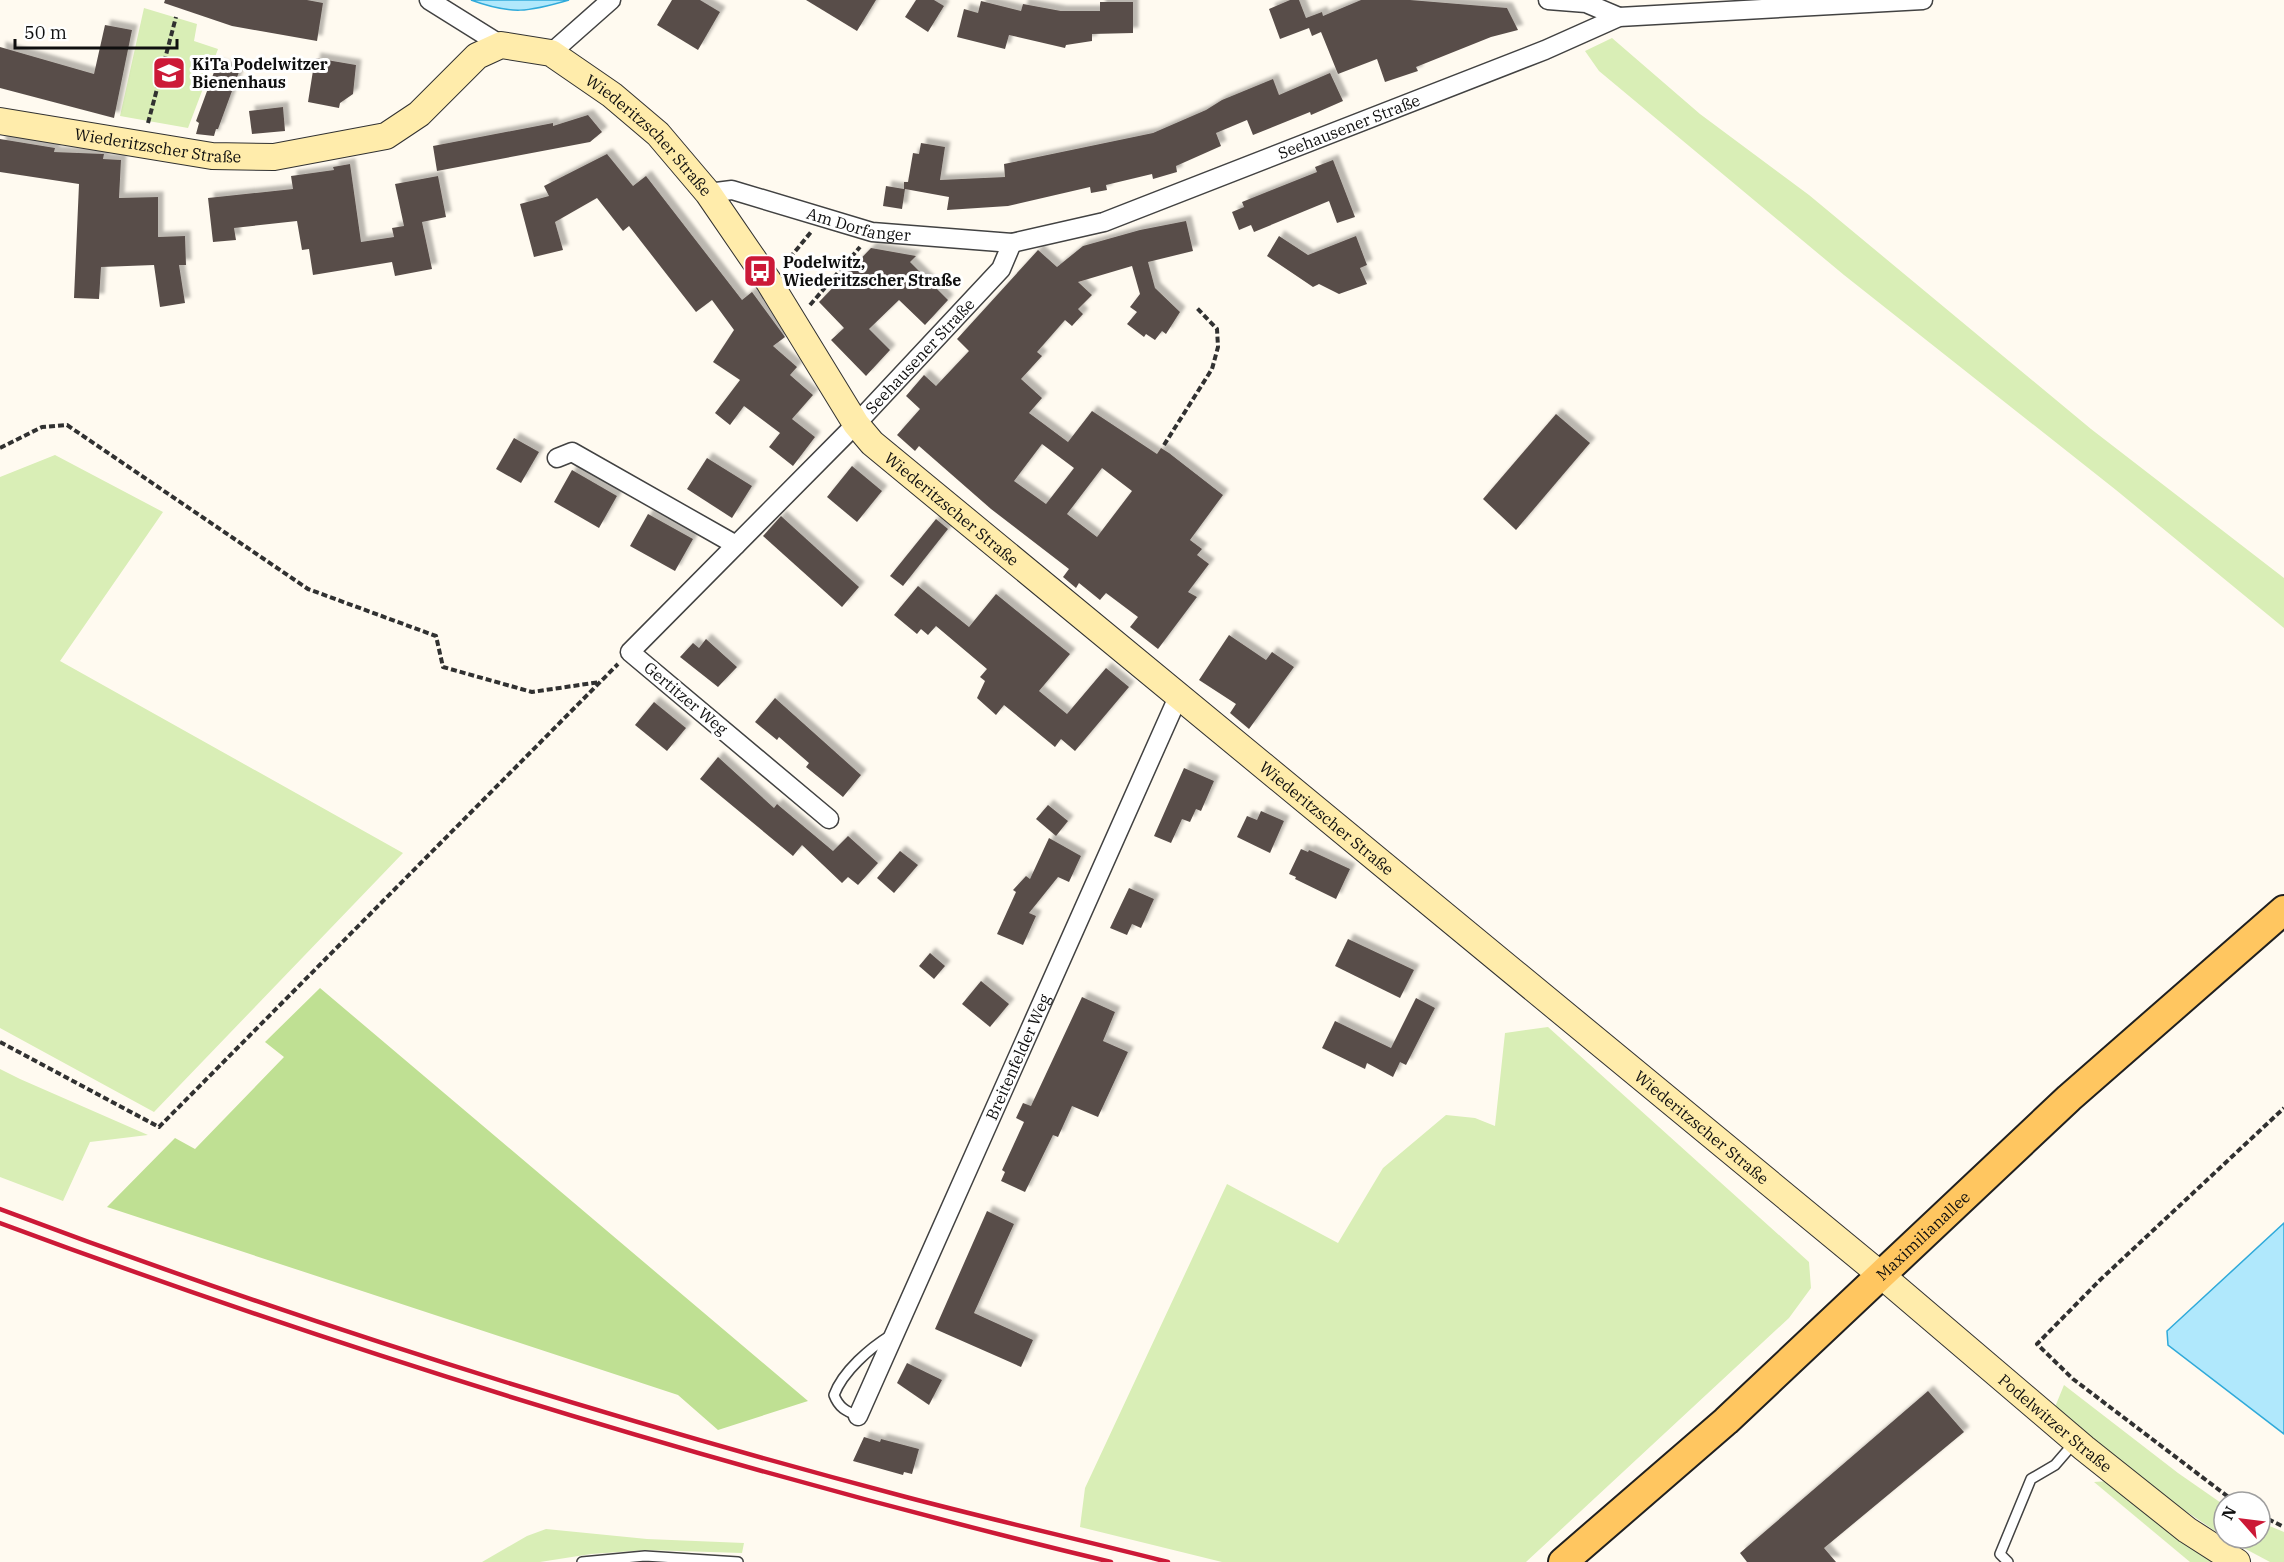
<svg xmlns="http://www.w3.org/2000/svg" width="2284" height="1562" font-family="'IBM Plex Serif',serif">
<style>
.green{fill:#d9eeb6}
.forest{fill:#bfe093}
.water{fill:#b0e8fc;stroke:#30aada;stroke-width:1.5}
.building{fill:#594e4a;fill-rule:evenodd;filter:url(#shadow)}
.lines{fill:none;stroke-linecap:round;stroke-linejoin:round}
.lane-casing{stroke:#424242;stroke-width:12}
.street-casing{stroke:#424242;stroke-width:21}
.secondary-casing{stroke:#313131;stroke-width:28}
.primary-casing{stroke:#202020;stroke-width:32}
.path{stroke:#313131;stroke-width:4;stroke-dasharray:6 3;stroke-linecap:butt}
.lane{stroke:#fff;stroke-width:9}
.street{stroke:#fff;stroke-width:18}
.secondary{stroke:#ffecab;stroke-width:26}
.primary{stroke:#ffc660;stroke-width:28}
.rail{stroke:#cc1937;stroke-width:4.5}
.labels{text-anchor:middle;stroke-width:6;stroke-linejoin:round;paint-order:stroke}
.poi-label{font-size:16px;font-weight:bold;fill:#0f0f0f;stroke:#fff;text-anchor:start}
.street-label{font-size:16px;fill:#0f0f0f;stroke:#fff}
</style>
<defs>
<filter id="shadow"><feDropShadow dx="5.5" dy="-5.5" stdDeviation="1.5" flood-color="#0004"/></filter>
</defs>
<rect width="100%" height="100%" fill="#fffaf0"/>
<!-- green -->
<g class="green">
<polygon points="144,8 197,24 194,41 218,49 188,128 120,116"/>
<polygon points="1612,38 1700,114 1809,195 2091,429 2284,578 2284,628 2116,490 1844,275 1599,71 1585,51"/>
<polygon points="55,455 163,512 60,661 403,853 154,1112 0,1028 0,477"/>
<polygon points="1548,1027 1809,1262 1811,1288 1789,1318 1526,1562 1222,1562 1080,1527 1085,1488 1227,1184 1338,1243 1383,1168 1446,1115 1475,1118 1495,1126 1505,1033"/>
<polygon points="0,1069 20,1079 148,1135 90,1142 63,1201 0,1177"/>
<polygon points="2064,1385 2178,1473 2224,1505 2224,1537 2159,1493 2055,1407"/>
<polygon points="2108,1481 2213,1562 2190,1562 2094,1482"/>
<polygon points="2260,1522 2284,1532 2284,1562 2270,1562 2225,1538 2260,1538"/>
<polygon points="546,1529 647,1539 744,1543 742,1553 647,1550 591,1554 540,1562 482,1562 527,1536"/>
</g>
<!-- forest -->
<polygon class="forest" points="320,988 808,1401 718,1430 678,1395 107,1207 175,1138 195,1149 284,1057 265,1042"/>
<!-- water -->
<g class="water">
<path d="M471,0h98c-41,12 -57,15 -98,0z"/>
<polygon points="2284,1223 2284,1434 2168,1345 2167,1331"/>
</g>
<!-- building -->
<g class="building">
<polygon points="165,0 307,0 323,3 317,41 232,26 164,3"/>
<polygon points="672,0 700,0 720,12 698,50 657,25"/>
<polygon points="806,0 876,0 857,31"/>
<polygon points="916,0 934,0 944,6 928,32 905,17"/>
<polygon points="1290,0 1299,0 1306,18 1322,12 1323,16 1361,0 1410,0 1507,8 1518,30 1491,37 1416,67 1418,71 1385,82 1377,59 1338,74 1321,32 1312,36 1309,28 1280,39 1269,9"/>
<polygon points="981,1 1021,11 1023,4 1061,11 1100,11 1100,2 1133,2 1133,33 1092,34 1092,41 1066,45 1065,48 1009,35 1005,49 957,37 964,9 978,13"/>
<polygon points="105,25 132,30 114,118 0,88 0,47 94,74"/>
<polygon points="315,58 356,65 353,94 340,103 339,108 308,102"/>
<polygon points="217,64 239,72 218,129 216,129 214,136 196,134 199,123 196,121"/>
<polygon points="1330,73 1343,101 1311,115 1310,112 1253,135 1247,120 1216,133 1221,146 1176,166 1177,172 1153,179 1152,174 1106,185 1107,190 1091,193 1090,187 1008,206 947,210 949,197 905,189 902,209 883,206 886,186 904,189 904,182 908,182 913,153 919,154 921,143 945,147 940,180 1005,177 1004,164 1153,133 1206,110 1222,100 1273,79 1279,95"/>
<polygon points="283,107 285,131 252,134 249,111"/>
<polygon points="588,115 602,132 590,142 437,171 433,146 553,123 553,126"/>
<polygon points="0,139 55,148 54,152 104,154 103,159 121,160 119,198 158,197 158,237 185,236 186,265 179,265 185,303 160,307 154,265 101,267 99,299 74,298 79,184 0,172"/>
<polygon points="607,154 633,186 646,176 742,300 752,292 785,337 773,346 797,367 790,375 813,395 792,419 815,437 793,466 769,447 780,433 744,406 730,425 715,413 740,380 713,362 734,330 712,300 696,312 629,226 623,231 597,198 555,222 563,250 534,257 520,204 549,196 544,186"/>
<polygon points="1333,160 1355,217 1337,223 1329,201 1254,232 1251,225 1239,230 1232,212 1244,207 1242,202 1317,172 1315,167"/>
<polygon points="350,164 361,242 394,237 392,228 404,226 395,184 438,176 446,217 422,222 432,269 395,276 392,262 313,275 309,249 302,250 297,221 234,228 236,240 213,242 208,198 293,189 291,176 334,170 333,167"/>
<path d="M1186,221l7,30 -45,11 7,26 25,24 -14,22 -4,-3 -7,9 -9,-6 -2,3 -17,-13 10,-12 -7,-5 10,-13 -8,-28 -54,16 14,13 -14,14 5,5 -11,12 -7,-6 -28,32 5,4 -21,23 21,19 -13,15 39,29 24,-31 65,43 4,-6 8,5 54,42 -33,45 12,9 -5,6 12,9 -21,28 9,5 -39,52 -28,-22 8,-10 -32,-24 -6,7 -21,-17 -3,5 -13,-11 6,-8 -78,-60 -72,-63 -4,5 -18,-16 23,-26 -14,-13 18,-21 12,11 33,-35 -12,-12 81,-89 19,17 26,-21 57,-16zM1042,444l32,24 -28,36 -32,-23zM1102,468l30,23 -35,46 -30,-23z"/>
<polygon points="1279,236 1308,255 1356,236 1367,265 1360,268 1367,284 1339,294 1319,284 1313,287 1267,256"/>
<polygon points="871,248 916,256 910,262 948,300 925,325 899,300 869,329 890,350 866,376 831,340 844,328 819,302"/>
<polygon points="1556,414 1590,443 1516,530 1483,499"/>
<polygon points="514,438 539,452 521,483 496,469"/>
<polygon points="707,458 752,486 732,518 687,489"/>
<polygon points="852,466 882,491 857,522 827,497"/>
<polygon points="572,470 617,496 599,528 554,502"/>
<polygon points="648,514 693,539 675,571 630,546"/>
<polygon points="781,516 859,587 842,607 763,536"/>
<polygon points="936,519 948,529 903,586 890,576"/>
<polygon points="918,586 969,627 996,594 1070,654 1039,691 1067,714 1106,668 1129,687 1075,751 1061,739 1055,747 1004,705 996,715 977,698 985,681 980,677 987,669 936,626 928,635 921,629 917,634 894,615"/>
<polygon points="1229,635 1266,660 1272,652 1294,667 1249,729 1230,713 1236,704 1199,680"/>
<polygon points="706,639 737,667 718,687 680,657 693,643 699,648"/>
<polygon points="775,698 861,775 843,797 806,767 809,763 779,737 777,740 755,722"/>
<polygon points="654,702 686,728 667,751 635,725"/>
<polygon points="718,757 774,808 777,804 833,851 848,836 878,863 858,885 848,877 842,883 802,845 793,856 700,779"/>
<polygon points="1184,768 1214,781 1201,811 1196,809 1190,822 1182,819 1171,843 1154,836"/>
<polygon points="1048,805 1068,821 1056,836 1036,819"/>
<polygon points="1261,811 1284,821 1270,853 1237,837 1247,816 1257,820"/>
<polygon points="1049,838 1081,856 1069,882 1058,877 1029,913 1036,916 1023,945 997,934 1016,892 1013,890 1026,876 1030,879"/>
<polygon points="1301,849 1308,852 1309,850 1350,869 1336,899 1295,879 1296,877 1289,874"/>
<polygon points="900,851 918,865 894,893 877,878"/>
<polygon points="1129,888 1154,899 1141,928 1132,924 1127,935 1110,928"/>
<polygon points="1348,939 1414,970 1400,998 1335,966"/>
<polygon points="930,953 945,966 934,979 919,966"/>
<polygon points="981,981 1009,1004 990,1027 962,1004"/>
<polygon points="1082,997 1115,1012 1103,1041 1128,1052 1098,1117 1072,1106 1058,1137 1053,1135 1025,1192 1001,1181 1005,1172 1002,1170 1024,1122 1016,1118 1023,1103 1031,1106"/>
<polygon points="1416,998 1435,1008 1406,1065 1400,1062 1393,1077 1367,1063 1365,1069 1322,1048 1335,1021 1391,1048"/>
<polygon points="987,1211 1014,1224 974,1313 1033,1340 1021,1367 935,1329"/>
<polygon points="907,1363 942,1380 929,1405 897,1383"/>
<polygon points="1928,1391 1964,1432 1824,1548 1836,1562 1747,1562 1740,1553"/>
<polygon points="864,1437 880,1442 881,1439 919,1449 912,1474 904,1472 903,1475 853,1461"/>
</g>
<g class="lines">
<defs>
<g id="lane">
<path d="M858,1416c-12,-5 -19,-8 -24,-21 9,-24 36,-47 57,-60"/>
<polyline points="582,1562 645,1556 738,1562"/>
<polyline points="2008,1562 2000,1554 2031,1479 2055,1465 2074,1443"/>
</g>
<g id="street">
<polyline points="429,0 501,45"/>
<polyline points="1548,0 1586,3 1619,17"/>
<polyline points="551,53 611,0"/>
<path id="s1" d="M708,193l24,-3 140,42 140,11 92,-21 441,-172 74,-33 304,-17"/>
<polyline points="557,458 572,452 736,545"/>
<path id="s2" d="M829,819l-199,-167 226,-228 145,-155 11,-26"/>
<path id="s3" d="M858,1416l320,-719"/>
</g>
<g id="secondary">
<path id="s4" d="M0,121l212,35 62,1 112,-21 33,-22 58,-58 24,-11 50,8 61,42 46,39 50,59 61,89 87,142 16,19 1009,832 203,173 103,82 50,32"/>
</g>
<g id="primary">
<path id="s5" d="M1563,1562l163,-141 343,-323 215,-188"/>
</g>
</defs>
<!-- lane casing -->
<use href="#lane" class="lane-casing"/>
<!-- street casing -->
<use href="#street" class="street-casing"/>
<!-- secondary casing -->
<use href="#secondary" class="secondary-casing"/>
<!-- primary casing -->
<use href="#primary" class="primary-casing"/>
<!-- path -->
<g class="path">
<polyline points="148,123 176,17"/>
<polyline points="784,265 811,232"/>
<polyline points="810,305 860,247"/>
<polyline points="1164,445 1212,369 1218,347 1217,329 1197,308"/>
<polyline points="0,448 42,427 67,425 308,589 436,636 443,667 532,692 600,682"/>
<polyline points="0,1042 159,1127 618,664"/>
<polyline points="2235,1502 2073,1379 2037,1344 2100,1280 2284,1108"/>
<polyline points="2260,1515 2284,1527"/>
</g>
<!-- lane -->
<use href="#lane" class="lane"/>
<!-- street -->
<use href="#street" class="street"/>
<!-- secondary -->
<use href="#secondary" class="secondary"/>
<!-- primary -->
<use href="#primary" class="primary"/>
<!-- rail -->
<g class="rail">
<path d="M0,1209c297,112 600,207 906,288 87,23 175,43 262,65"/>
<path d="M0,1223c363,135 734,248 1111,339"/>
</g>
</g>
<!-- icons -->
<defs>
<symbol id="school-square" viewBox="-11 -11 22 22"><rect x="-9" y="-9" width="18" height="18" rx="4" fill="#cc1937" stroke="#fff"/><path d="M0-5L7-2L0 1L-7-2ZM-4 1L0 2.5L4 1V4Q0 6-4 4Z" fill="#fff"/></symbol>
<symbol id="bus-square" viewBox="-11 -11 22 22"><rect x="-9" y="-9" width="18" height="18" rx="4" fill="#cc1937" stroke="#fff"/><path d="M-5-6H5V4H4V6H2V4H-2V6H-4V4H-5ZM-3.5-4V0h7V-4ZM-3.5 1.2v1.5H-2V1.2ZM2 1.2v1.5H3.5V1.2Z" fill="#fff"/></symbol>
</defs>
<g fill-rule="evenodd">
<use href="#school-square" x="150" y="54" width="38" height="38"/>
<use href="#bus-square" x="741" y="252" width="38" height="38"/>
</g>
<g class="labels">
<!-- poi labels -->
<g class="poi-label">
<text x="192" y="70">KiTa Podelwitzer<tspan x="192" dy="18">Bienenhaus</tspan></text>
<text x="783" y="268">Podelwitz,<tspan x="783" dy="18">Wiederitzscher Straße</tspan></text>
</g>
<!-- street labels -->
<g class="street-label">
<text dy="6" stroke="none"><textPath href="#s1" startOffset="668">Seehausener Straße</textPath></text>
<text dy="6" stroke="none"><textPath href="#s4" startOffset="718">Wiederitzscher Straße</textPath></text>
<text dy="6" stroke="none"><textPath href="#s4" startOffset="160">Wiederitzscher Straße</textPath></text>
<text dy="6" stroke="none"><textPath href="#s1" startOffset="156">Am Dorfanger</textPath></text>
<text dy="6" stroke="none"><textPath href="#s2" startOffset="674">Seehausener Straße</textPath></text>
<text dy="6" stroke="none"><textPath href="#s4" startOffset="1204">Wiederitzscher Straße</textPath></text>
<text transform="translate(686 698) rotate(40)" y="6">Gertitzer Weg</text>
<text dy="6" stroke="none"><textPath href="#s4" startOffset="1690">Wiederitzscher Straße</textPath></text>
<text dy="6" stroke="none"><textPath href="#s3" startOffset="393">Breitenfelder Weg</textPath></text>
<text dy="6" stroke="none"><textPath href="#s4" startOffset="2176">Wiederitzscher Straße</textPath></text>
<text dy="6" stroke="none"><textPath href="#s5" startOffset="486">Maximilianallee</textPath></text>
<text dy="6" stroke="none"><textPath href="#s4" startOffset="2637">Podelwitzer Straße</textPath></text>
</g>
</g>
<!-- north arrow -->
<g transform="translate(2242 1520) rotate(298)"><circle r="28" fill="#ffffff" stroke="#9f9f9f" stroke-width="1.5"/>
<path d="M0-4.5L10 22L0 15L-10 22Z" fill="#cc1937"/>
<text y="-9" font-size="16" font-weight="bold" text-anchor="middle" fill="#0f0f0f">N</text>
</g>
<!-- scale -->
<path d="M15 39v9h162v-9" fill="none" stroke="#0f0f0f" stroke-width="3"/>
<text x="24" y="39" font-size="18" fill="#0f0f0f" stroke="#ffffff" stroke-width="4.5" paint-order="stroke">50 m</text>
</svg>
